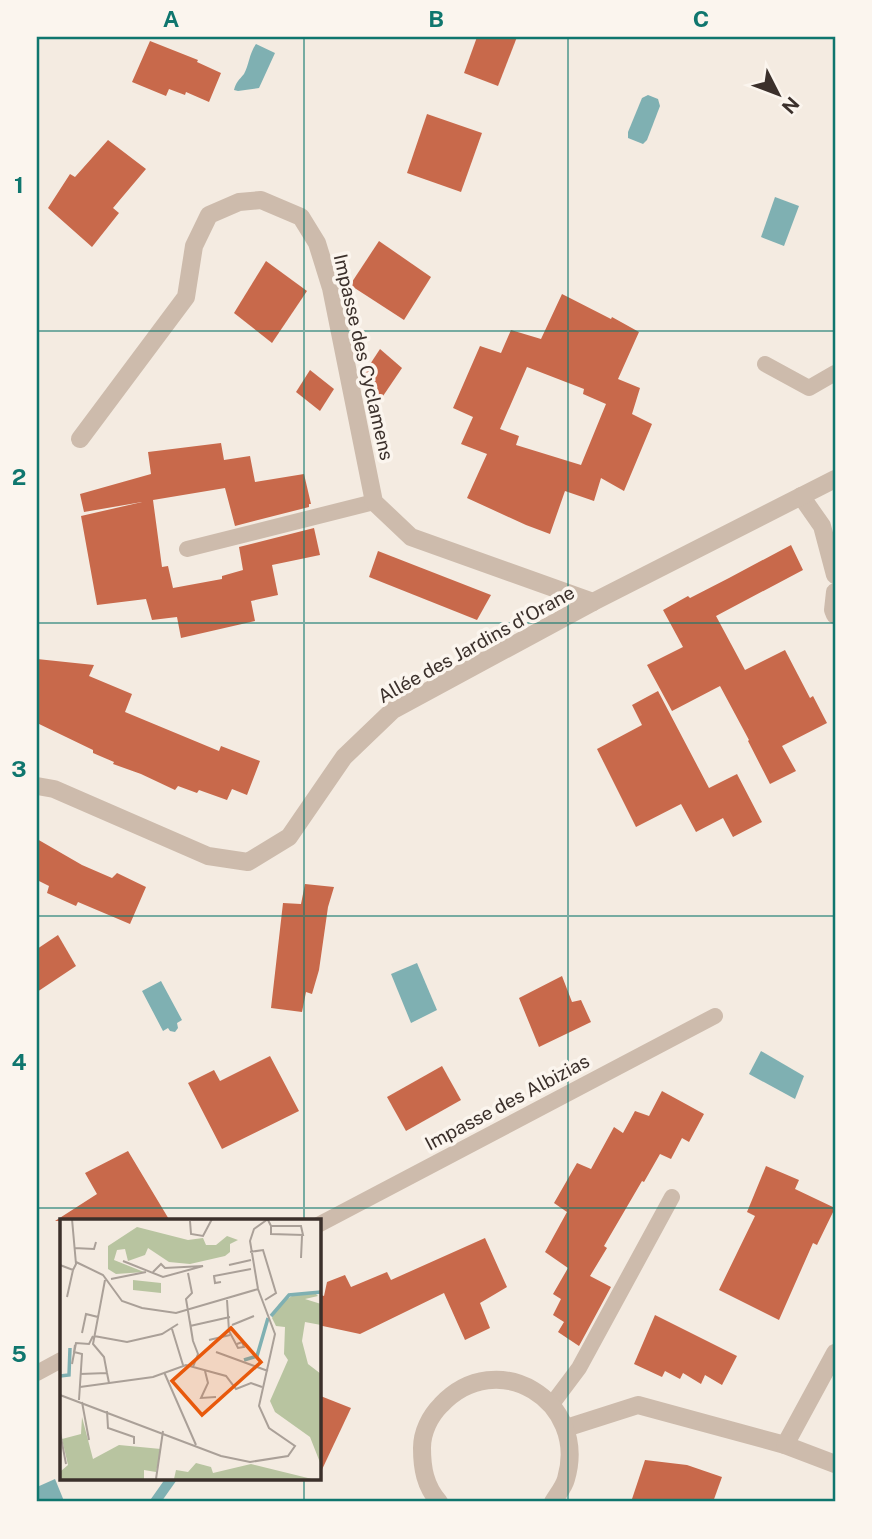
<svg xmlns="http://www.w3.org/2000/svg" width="872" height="1539" font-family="'Public Sans',sans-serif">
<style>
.water{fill:#7fb0b2}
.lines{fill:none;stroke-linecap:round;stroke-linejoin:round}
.stream{stroke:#7fb0b2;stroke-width:10}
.building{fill:#c8694b;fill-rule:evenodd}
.lane{stroke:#cdbbac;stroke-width:16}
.street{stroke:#cdbbac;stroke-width:18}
.grid{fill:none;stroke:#0f766e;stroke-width:2;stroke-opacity:0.55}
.labels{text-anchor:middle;stroke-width:7;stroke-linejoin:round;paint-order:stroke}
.street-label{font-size:19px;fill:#3b302b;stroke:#fbf5ee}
.inset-river{fill:none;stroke:#7fb0b2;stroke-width:3.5}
.inset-road{fill:none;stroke:#aaa098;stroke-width:2}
.view{fill:#e8590c;fill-opacity:0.15;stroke:#e8590c;stroke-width:3.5}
.inset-edge{fill:none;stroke:#3b302b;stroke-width:3.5}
.neatline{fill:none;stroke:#0f766e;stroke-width:2.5}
.grid-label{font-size:23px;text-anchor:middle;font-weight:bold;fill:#0f766e}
</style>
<rect width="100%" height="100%" fill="#f4ebe1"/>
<!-- water -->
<g class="water">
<path d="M256,44l19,9 -16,35 -21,3 -4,-1c2,-8 5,-10 10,-16 5,-9 5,-20 12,-30z"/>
<polygon points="648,95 658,99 660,106 647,140 643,144 628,138 628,132 642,98"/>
<polygon points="775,197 799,206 784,246 761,237"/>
<polygon points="417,963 437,1010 411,1023 391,974"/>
<polygon points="161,981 182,1020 177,1023 178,1028 175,1032 170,1031 168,1028 163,1031 142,991"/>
<polygon points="761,1051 804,1076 795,1099 749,1074"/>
<polygon points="55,1479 64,1501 60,1502 37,1502 37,1487"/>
</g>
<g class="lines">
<!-- stream -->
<polyline class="stream" points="155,1502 172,1478"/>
</g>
<!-- building -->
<g class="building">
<polygon points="477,37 517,37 498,86 464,73"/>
<polygon points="150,41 198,60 197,62 221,73 209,102 186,92 185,95 169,89 166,96 132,82"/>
<polygon points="427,114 482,133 461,192 407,173"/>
<polygon points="108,140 146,169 113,208 119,213 92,247 48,208 70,174 75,177"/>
<polygon points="379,241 431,277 404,320 350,285"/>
<polygon points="266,261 307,291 272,343 234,313"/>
<path d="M562,294l49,25 1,-2 27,15 -21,47 22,9 -8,26 20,10 -28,67 -23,-13 -7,23 -29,-10 -15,43 -24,-9 -59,-27 20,-44 -26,-10 12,-27 -20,-9 27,-62 21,7 10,-23 30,9zM527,367l57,22 -1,5 23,10 -25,61 -65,-20 3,-9 -19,-7z"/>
<polygon points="380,349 402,368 381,399 362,384 361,378"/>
<polygon points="310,370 334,389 320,411 296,392"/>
<polygon points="221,443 224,460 250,456 255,482 304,474 311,504 309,504 309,507 235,526 225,488 153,500 162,567 168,566 173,588 222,579 222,576 243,570 239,547 314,528 320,555 272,565 278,595 251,601 255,621 181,638 177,617 152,620 146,599 97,605 81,516 142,502 84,512 80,494 151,474 148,452"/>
<polygon points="791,545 803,570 716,616 745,670 785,650 810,698 813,696 827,723 782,746 796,771 770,784 748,741 749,740 720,686 672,711 647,665 683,647 663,610 688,596 690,598 729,578"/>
<polygon points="378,551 491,595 477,620 369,577"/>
<polygon points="37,659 94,665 89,676 132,694 125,712 219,751 221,746 260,761 247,795 232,789 227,800 199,790 197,793 178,786 175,790 141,774 113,764 114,762 93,753 93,750 37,723"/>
<polygon points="658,691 709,788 737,774 762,822 733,837 723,818 696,832 681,804 636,827 597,749 642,725 632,705"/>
<polygon points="37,839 82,865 112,878 117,873 146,887 130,924 78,902 76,906 47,893 49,886 37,880"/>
<polygon points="305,884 334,887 328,907 319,970 312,994 306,992 302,1012 271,1008 283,903 301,904"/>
<polygon points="58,935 76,966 37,992 37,949"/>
<polygon points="562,976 572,1002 581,1000 591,1022 539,1047 519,998"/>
<polygon points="270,1056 299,1111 222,1149 188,1083 214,1070 220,1081"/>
<polygon points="442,1066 461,1100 406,1131 387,1097"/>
<polygon points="662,1091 704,1114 689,1142 682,1138 671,1159 660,1154 644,1182 642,1181 604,1246 607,1248 590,1276 611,1287 579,1346 558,1332 564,1322 553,1315 561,1299 553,1294 568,1268 545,1252 567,1212 554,1203 577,1163 591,1169 614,1127 623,1133 635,1111 649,1116"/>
<polygon points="128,1151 170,1221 55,1221 97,1194 85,1173"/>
<polygon points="766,1166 799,1180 795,1189 835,1208 817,1245 813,1243 779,1320 719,1290 755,1216 747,1212"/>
<polygon points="485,1238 507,1287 480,1303 490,1328 465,1340 444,1293 360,1334 318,1325 318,1294 324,1296 327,1282 345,1275 351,1287 387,1272 391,1280"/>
<polygon points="655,1315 737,1356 722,1385 705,1375 701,1384 683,1373 680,1379 665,1371 662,1377 634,1364"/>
<polygon points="318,1395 351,1408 318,1478"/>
<polygon points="645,1460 687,1465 722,1477 713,1502 631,1502"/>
</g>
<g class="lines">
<!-- lane -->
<g class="lane">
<polyline points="765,364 809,388 835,373"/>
<polyline points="187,549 374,502"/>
<polyline points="318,1225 715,1016"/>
<polyline points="37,1373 61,1360"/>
<polyline points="552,1404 579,1368 672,1197"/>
</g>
<!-- street -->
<g class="street">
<polyline points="80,439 186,297 194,246 209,215 239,202 261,200 301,217 317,243 331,288 374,502 411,537 593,602"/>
<polyline points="801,496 822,526 835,575"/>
<polyline points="835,592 833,610 835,615"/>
<polyline points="37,786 54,789 208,856 248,862 289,837 344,757 393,710 593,602 835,479"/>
<polyline points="566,1428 638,1405 785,1445 835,1464"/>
<polyline points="785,1445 835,1353"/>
<path d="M439,1502c-14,-16 -17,-34 -17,-54 0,-16 8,-32 19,-43 56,-60 148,-4 125,74 -2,8 -9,16 -13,23"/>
</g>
</g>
<!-- grid -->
<path class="grid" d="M304,37v1183M568,37v1465M37,331h798M37,623h798M37,916h798M37,1208h798M304,1478v24"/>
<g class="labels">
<!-- street labels -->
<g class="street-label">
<text transform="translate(364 357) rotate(77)" y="7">Impasse des Cyclamens</text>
<text transform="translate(476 644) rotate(-29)" y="7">Allée des Jardins d'Orane</text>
<text transform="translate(507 1102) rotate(-28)" y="7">Impasse des Albizias</text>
</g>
</g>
<!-- overview -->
<g transform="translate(60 1219)">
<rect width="261" height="261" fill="#f4ebe1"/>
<path d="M77,8l51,13 15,-2 3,7h10l11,-9 11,4 -8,4v8l-5,4 -35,8 -21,-2 -21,-14 -3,7 -17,6 -3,-12 -8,1 -3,10 30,12 -28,2 -8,-5v-23zM73,61l28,3v10l-28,-3zM254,73l4,4 -13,3 16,5v21l-16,-3 -3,19 6,23 13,10v91l-11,-28 -35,-25 -5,-11 18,-41 -4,-6 1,-27 -9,-1 -4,-8 7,-14 13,-8zM22,198l11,42 26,-14 42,4 -5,23 -12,-2v9h-84l1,-8 7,-6 -6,-26 19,-5zM136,244l15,4 2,6 38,-9 61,15h-138l2,-9 12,2z" fill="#b8c4a0"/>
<path class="inset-river" d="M211,97l18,-21 32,-3M184,141l13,-4 11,-38M0,157l9,-1 1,-27"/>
<path class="inset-road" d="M102,0h40M208,1l3,6h30l2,9 -32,-1v-8M130,2l1,13 12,2 9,-17M14,29l20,1 2,-7M190,33l13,-2 13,43 -11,7M241,39l1,-22M63,42l40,16 40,-11 -38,2 -4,-4 -8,8M16,43l27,13 19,26 20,7 34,5 82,-24M0,46l13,5 3,-6 -4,-45M169,46l22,-5M128,54l4,20 -6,6 7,42 -3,-19M51,60l35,-7M45,61l-12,64 11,13 3,16M161,63l-6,1 -1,-7 37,-7M7,78l6,-27M167,81l2,31 9,17 6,-1 -2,-5 -5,2M172,106l22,-9M130,107l40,-9M112,110l11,36M22,114l4,-19 12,3M34,117l33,6 35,-8 16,-10M149,121l21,-5M133,122l5,13 -5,13M15,126l-1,7 8,2 -3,46M156,133l52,19M12,145l4,-21 13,1 4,-8M145,152l3,12 -7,15 15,-1M104,153l32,73M20,155l27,-1 2,10M20,168l73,-10 33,-12 40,11 10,13 15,-6 11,4M0,176l161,61 29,6 38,-6 7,-10 -26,-18 -10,-22 16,-72 -17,-45 -8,-48 4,-12 14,-10M22,183l7,38M47,192l1,17 26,9v7M0,213l6,32M96,260l7,-48"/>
<path class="view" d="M171,109l30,34 -59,53 -30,-34z"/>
<rect width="261" height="261" class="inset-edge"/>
</g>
<!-- border -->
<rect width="872" height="1539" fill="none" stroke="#fbf5ee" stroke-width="77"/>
<!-- north arrow -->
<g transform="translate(778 94) rotate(132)" stroke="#fbf5ee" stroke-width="5" paint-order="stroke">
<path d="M0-5L12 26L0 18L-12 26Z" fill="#3b302b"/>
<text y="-10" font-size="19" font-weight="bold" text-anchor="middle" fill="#3b302b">N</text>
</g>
<rect x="38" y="38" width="796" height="1462" class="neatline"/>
<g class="grid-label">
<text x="171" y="27">A</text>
<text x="436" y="27">B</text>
<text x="701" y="27">C</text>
<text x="19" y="193">1</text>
<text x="19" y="485">2</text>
<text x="19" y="777">3</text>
<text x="19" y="1070">4</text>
<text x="19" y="1362">5</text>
</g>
</svg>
